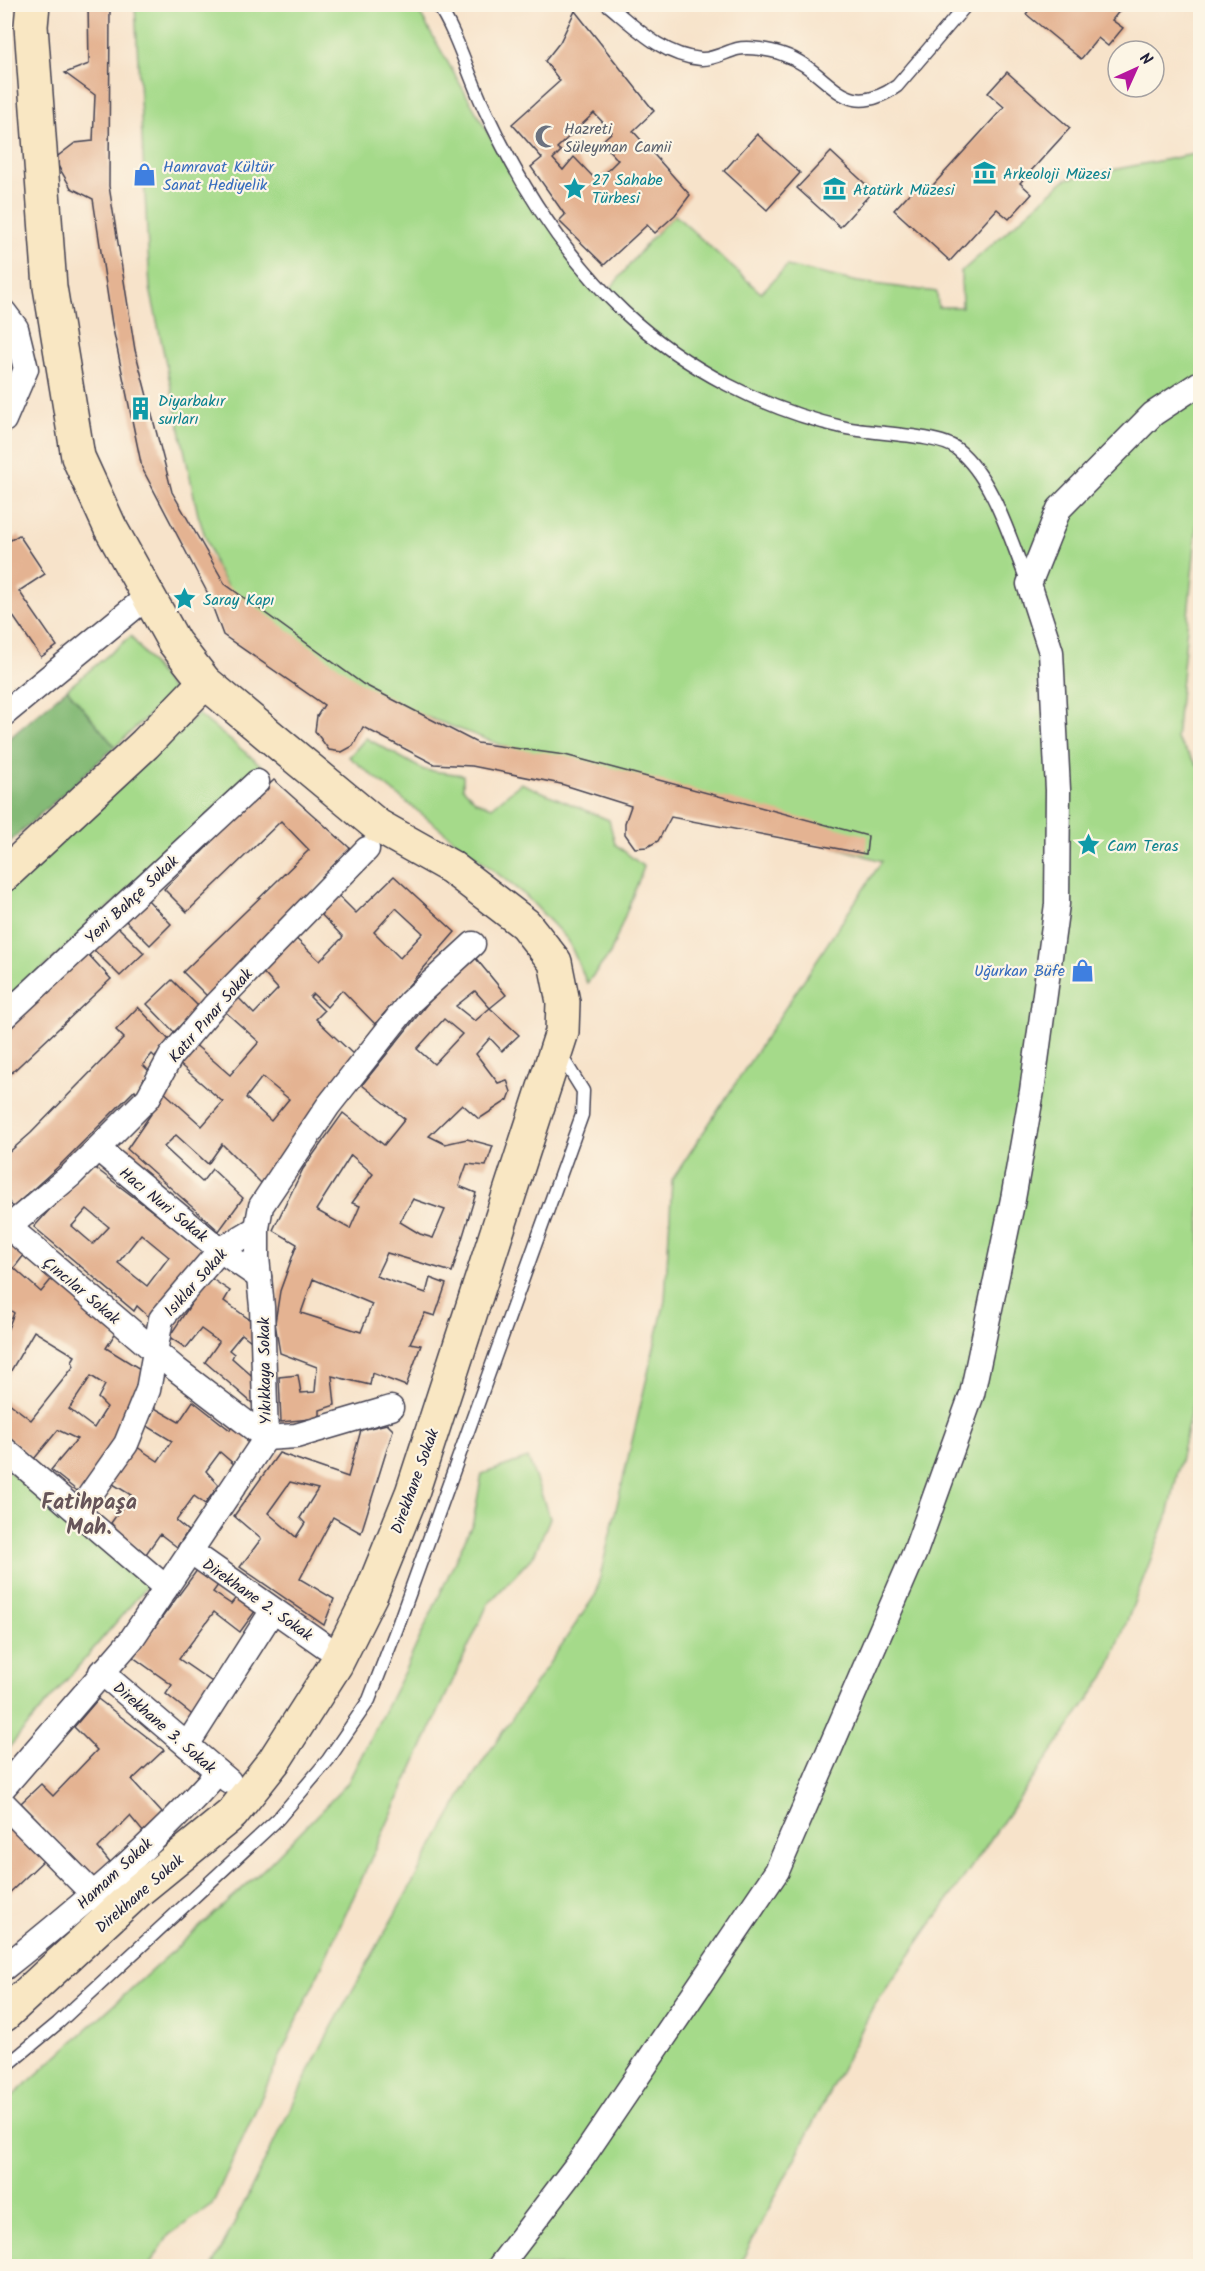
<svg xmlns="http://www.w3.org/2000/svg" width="1205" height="2271" font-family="Kalam,sans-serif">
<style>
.green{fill:#a5da8a;stroke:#647e62;stroke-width:1.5}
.forest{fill:#84ba76;stroke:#536e58;stroke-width:1.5}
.building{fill:#e4b392;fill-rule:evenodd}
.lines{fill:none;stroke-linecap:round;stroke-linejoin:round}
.lane-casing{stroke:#423f50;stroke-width:15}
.street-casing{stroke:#423f50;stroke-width:27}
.secondary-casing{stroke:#423f50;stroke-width:36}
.lane{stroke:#fff;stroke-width:12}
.street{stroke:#fff;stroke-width:24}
.secondary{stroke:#f9e7c3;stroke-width:33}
.labels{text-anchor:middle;stroke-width:4.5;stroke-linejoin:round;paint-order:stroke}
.worship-label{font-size:16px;fill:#5b616d;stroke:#fcf5e5;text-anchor:start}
.shop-label{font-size:16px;fill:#366cbe;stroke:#fcf5e5;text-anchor:start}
.culture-label{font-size:16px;fill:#0d838f;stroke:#fcf5e5;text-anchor:start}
.street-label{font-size:16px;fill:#22223b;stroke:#fcf5e5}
.district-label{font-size:22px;font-weight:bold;fill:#665559;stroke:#fcf5e5}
</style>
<rect width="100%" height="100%" fill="#fcf5e5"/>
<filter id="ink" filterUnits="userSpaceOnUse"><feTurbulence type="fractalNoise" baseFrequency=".0167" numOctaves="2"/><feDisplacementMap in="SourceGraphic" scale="12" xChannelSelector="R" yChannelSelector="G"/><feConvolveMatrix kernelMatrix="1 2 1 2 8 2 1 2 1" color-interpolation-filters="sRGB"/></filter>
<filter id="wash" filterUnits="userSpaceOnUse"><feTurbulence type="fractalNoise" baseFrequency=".008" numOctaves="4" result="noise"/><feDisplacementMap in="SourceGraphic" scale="24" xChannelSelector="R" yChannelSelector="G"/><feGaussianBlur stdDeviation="1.35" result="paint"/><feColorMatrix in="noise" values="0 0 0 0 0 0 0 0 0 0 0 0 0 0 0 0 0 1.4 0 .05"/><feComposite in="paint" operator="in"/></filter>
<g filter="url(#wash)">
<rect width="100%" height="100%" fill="#f7e3ca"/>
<!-- green -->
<g class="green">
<path d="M135,5h276l8,7 72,126 110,161c25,-27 45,-59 74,-84l86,78 26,-27 71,16 79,10 1,15h24l-1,-35 105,-93 134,-26v340l-24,246 24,29v601l-31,143 -62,161 -233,333 -135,260h-526l109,-221 145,-260 129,-191 69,-293 7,-121 210,-319 -335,-99 -163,-61 -139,-86 -29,-47 -18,-53 -48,-227z"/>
<polygon points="131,636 173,692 115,747 67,689"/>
<polygon points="198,714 262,766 5,1003 5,891"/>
<polygon points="366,738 424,770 463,775 463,788 476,801 492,807 521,783 609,820 615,844 644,867 610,954 587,983 568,940 526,896 349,757"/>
<polygon points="528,1458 550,1518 534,1555 488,1604 212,2205 169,2235 149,2266 5,2266 5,2103 267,1866 347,1784 404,1672 473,1522 482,1474"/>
<polygon points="5,1468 148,1585 5,1752"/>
</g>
<!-- forest -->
<polygon class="forest" points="67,689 115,747 5,846 5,742"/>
<g id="blocks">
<!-- building -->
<g class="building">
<polygon points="88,4 110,4 109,186 135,350 172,492 225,584 363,684 477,743 565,755 868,836 866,854 671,817 658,841 647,847 635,848 625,834 625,823 631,806 561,784 472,766 434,764 363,727 353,746 342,752 329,750 315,731 317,716 324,705 223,635 207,592 142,468 112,324 93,199 71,188 54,159 75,143 93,141 95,95 65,73 89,64"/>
<polygon points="1034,4 1125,4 1112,20 1123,28 1108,46 1098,38 1081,59 1026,14"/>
<path d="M575,11l79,100 -21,20 57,64 -15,20 -20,18 -8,-8 -43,40 -45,-44 6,-6 -34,-48 11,-9 -30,-34 48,-43 -15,-20 15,-19zM594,113l18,19 -11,10 17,18 -21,21 -23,-24 -11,13 -10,-11 8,-8 -4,-3z"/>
<polygon points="1007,72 1070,128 1020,183 1032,194 1009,219 997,209 950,261 894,210 916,186 925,194 1004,107 988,93"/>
<polygon points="757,134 800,173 767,210 724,171"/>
<polygon points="831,152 873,191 840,227 797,188"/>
<polygon points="19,535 45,574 19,591 57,646 41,657 4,603 4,544"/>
<polygon points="274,780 352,850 208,997 183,972 309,850 281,821 187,912 164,889 211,843 207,839 219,832"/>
<path d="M394,876l61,56 -80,92 -33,-34 -15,17 -14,-13 -3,3 14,14 -8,8 39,37 -74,104 -20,23 -39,-39 -14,20 -32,-29 -12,12 38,35 10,-13 31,29 -24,33 -92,-82 24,-35 -4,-4 16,-19 39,35 21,-24 -46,-40 15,-20 38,33 29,-33 -38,-34 14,-14 19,20 24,-25 -20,-22 34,-32 28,26 23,-24 -26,-27 18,-18 21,21zM396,908l27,25 -23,25 -26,-26zM262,1077l27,22 -18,22 -25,-23z"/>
<polygon points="146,898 171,924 150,945 124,919"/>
<polygon points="118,927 144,953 120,976 94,950"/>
<polygon points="87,953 111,979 4,1080 4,1031"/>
<path d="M473,955l33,40 -16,13 29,27 -17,16 -12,-13 -14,16 22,29 9,-3 4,12 -3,8 -29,19 -17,-15 -33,32 16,8 22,-5 26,7 -7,20 -19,-2 -8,22 17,7 -24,79 -65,-19 -11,23 50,17 4,-15 16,6 -11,32 -10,-3 -15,30 11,2 -15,41 -34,-13 -2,12 -38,-9 3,29 -15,5v8l-39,4 -2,-45 19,-2 3,18 14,-1 2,-25 -37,-14 -5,-30 5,-32 17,-47 -24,-14 30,-61 40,-56 41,32 21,-26 -43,-34 65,-81zM475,991l15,17 -15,13 -19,-15zM444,1019l18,15 -28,30 -17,-15zM351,1155l22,19 -21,29 8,3 -10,23 -34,-19zM413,1199l32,11 -12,28 -13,-4 -20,-12zM313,1279l59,25 -11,28 -60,-19z"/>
<polygon points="172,980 199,1007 174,1032 147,1004"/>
<polygon points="138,1007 171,1042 155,1057 152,1054 143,1065 151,1073 143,1080 147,1083 137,1093 135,1090 60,1165 13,1207 5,1197 5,1152 7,1154 31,1133 124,1038 116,1030"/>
<path d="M94,1167l111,84 -54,68 -14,-13 -3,5 -100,-84 33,-37zM87,1209l22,18 -16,17 -21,-18zM141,1234l28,23 -22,29 -29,-23z"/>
<path d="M4,1238l20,17 -10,13 27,24 13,-16 64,53 -12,19 39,24 -11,19 8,7 -61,96 -30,-24 26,-31 -19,-9 -24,29 -30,-25v-35l27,21 43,-54 -2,-5 3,-5 -41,-25 -29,50v-45l9,-23 -10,-8zM91,1376l14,9 -7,13 9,9 -13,21 -25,-19z"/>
<polygon points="209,1277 230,1291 224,1301 260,1327 255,1344 242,1334 229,1350 234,1354 232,1358 259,1382 259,1409 205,1362 219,1342 201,1329 186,1348 169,1337"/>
<polygon points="193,1401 230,1430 234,1422 243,1428 248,1445 235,1465 220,1452 206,1471 219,1485 205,1504 194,1496 176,1521 188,1531 177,1547 160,1534 146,1554 125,1538 111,1523 131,1495 108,1481 134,1445 158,1461 172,1441 144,1424 153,1407 179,1422"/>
<path d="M387,1424l6,6 -32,103 -28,-16 -33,62 34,20 -10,26 -84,-58 21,-28 -27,-23 45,-63 69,24 13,-47zM290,1482l28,7 -18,29 5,5 -9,14 -28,-24z"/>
<polygon points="203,1562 224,1577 213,1592 231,1604 242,1590 261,1603 240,1632 214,1612 179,1659 215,1684 195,1717 166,1694 172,1685 133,1657"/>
<polygon points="98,1699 164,1750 132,1780 163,1814 144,1833 130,1816 98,1848 111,1864 95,1879 21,1803 41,1784 53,1796 97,1750 74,1727"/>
<polygon points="4,1815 47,1857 4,1898"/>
</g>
</g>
</g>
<g filter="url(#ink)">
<use href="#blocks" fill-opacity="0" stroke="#423f50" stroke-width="1.5"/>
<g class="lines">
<defs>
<g id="lane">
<path d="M437,4c18,24 33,75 47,104 34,74 80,147 140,204 61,57 141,98 222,116 27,6 92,6 111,21 37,30 53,91 71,134"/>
<path d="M607,4c29,24 56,52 94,55 11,1 25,-7 36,-10 11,-3 34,1 45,5 49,16 59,71 115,32l70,-82"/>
<polyline points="4,2068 58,2023 278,1819 328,1760 369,1700 397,1628 582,1115 583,1091 560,1054"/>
</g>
<g id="street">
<polyline points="4,312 16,328 26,369 4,420"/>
<polyline points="4,714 148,596"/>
<polyline points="4,1017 257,782"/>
<polyline points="98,1149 220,1250 259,1277"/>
<polyline points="4,1223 177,1370 266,1438 296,1436 391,1408"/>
<polyline points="4,1231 71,1175 148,1098 171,1056 213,1007 367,849"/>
<polyline points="4,1449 166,1588"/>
<polyline points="78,1512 126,1444 148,1390 161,1319 220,1250 257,1228"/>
<polyline points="190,1551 325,1646"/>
<polyline points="101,1672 229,1781"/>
<polyline points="187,1745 273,1610"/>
<polyline points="4,1787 131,1640 266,1438 262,1307 257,1257 257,1228 261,1206 328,1106 410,1002 473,944"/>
<polyline points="4,1804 101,1902"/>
<path d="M4,1968c75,-60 151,-124 214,-196"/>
<polyline points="500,2266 583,2157 777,1871 915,1552 972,1394 1013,1199 1032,1091 1057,904 1058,790 1051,652 1029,584 1059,509 1153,414 1200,383"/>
</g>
<g id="secondary">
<polyline points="4,875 145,744 205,682"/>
<polyline points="4,2015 140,1889 232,1814 274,1761 336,1664 371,1594 412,1493 562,1032 563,1002 555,962 525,924 451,867 378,826 205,682 174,642 110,527 78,457 50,287 31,26 33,4"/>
</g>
</defs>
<!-- lane casing -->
<use href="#lane" class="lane-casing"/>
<!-- street casing -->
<use href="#street" class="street-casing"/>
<!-- secondary casing -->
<use href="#secondary" class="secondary-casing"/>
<!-- lane -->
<use href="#lane" class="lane"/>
<!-- street -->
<use href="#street" class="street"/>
<!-- secondary -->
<use href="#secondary" class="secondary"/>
</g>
</g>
<!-- icons -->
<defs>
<symbol id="mosque-bare" viewBox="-9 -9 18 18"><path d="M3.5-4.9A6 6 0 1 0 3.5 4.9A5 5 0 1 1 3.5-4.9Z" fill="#6b7280" stroke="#fcf5e5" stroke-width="2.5" paint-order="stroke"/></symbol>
<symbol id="museum-bare" viewBox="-9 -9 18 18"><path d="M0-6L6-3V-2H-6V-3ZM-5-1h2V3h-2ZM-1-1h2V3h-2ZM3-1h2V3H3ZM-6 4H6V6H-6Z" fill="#0f9aa8" stroke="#fcf5e5" stroke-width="2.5" paint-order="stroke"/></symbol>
<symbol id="shop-bare" viewBox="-9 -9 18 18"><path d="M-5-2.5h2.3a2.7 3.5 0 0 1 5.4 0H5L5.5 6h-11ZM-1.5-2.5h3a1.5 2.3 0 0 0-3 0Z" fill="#3f7fe0" stroke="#fcf5e5" stroke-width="2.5" paint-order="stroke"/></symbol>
<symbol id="sight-bare" viewBox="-9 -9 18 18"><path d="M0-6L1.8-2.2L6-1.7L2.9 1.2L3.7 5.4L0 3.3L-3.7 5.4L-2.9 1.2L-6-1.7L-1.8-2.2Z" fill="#0f9aa8" stroke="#fcf5e5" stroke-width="2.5" paint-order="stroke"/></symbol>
<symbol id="building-bare" viewBox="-9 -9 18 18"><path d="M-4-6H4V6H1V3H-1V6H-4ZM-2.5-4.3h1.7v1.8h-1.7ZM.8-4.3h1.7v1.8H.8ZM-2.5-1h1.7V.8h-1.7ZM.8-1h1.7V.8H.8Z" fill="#0f9aa8" stroke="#fcf5e5" stroke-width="2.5" paint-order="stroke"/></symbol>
</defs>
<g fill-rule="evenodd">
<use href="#mosque-bare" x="530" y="120" width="33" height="33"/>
<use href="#museum-bare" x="968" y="156" width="33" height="33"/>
<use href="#shop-bare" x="128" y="158" width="33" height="33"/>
<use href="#sight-bare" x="558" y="172" width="33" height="33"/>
<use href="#museum-bare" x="818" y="172" width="33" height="33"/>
<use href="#building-bare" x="124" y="392" width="33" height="33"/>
<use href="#sight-bare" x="168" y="582" width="33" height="33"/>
<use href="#sight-bare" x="1072" y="828" width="33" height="33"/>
<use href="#shop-bare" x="1066" y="954" width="33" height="33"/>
</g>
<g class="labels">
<!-- worship labels -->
<g class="worship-label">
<text x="564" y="134">Hazreti<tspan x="564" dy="18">Süleyman Camii</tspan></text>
</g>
<!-- shop labels -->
<g class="shop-label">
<text x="163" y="172">Hamravat Kültür<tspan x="163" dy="18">Sanat Hediyelik</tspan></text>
<text x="1065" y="976" text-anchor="end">Uğurkan Büfe</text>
</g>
<!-- culture labels -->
<g class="culture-label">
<text x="1003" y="179">Arkeoloji Müzesi</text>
<text x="592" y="185">27 Sahabe<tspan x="592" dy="18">Türbesi</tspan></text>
<text x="853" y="195">Atatürk Müzesi</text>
<text x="158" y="406">Diyarbakır<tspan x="158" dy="18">surları</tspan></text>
<text x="203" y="605">Saray Kapı</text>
<text x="1107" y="851">Cam Teras</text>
</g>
<!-- street labels -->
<g class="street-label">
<text transform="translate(131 899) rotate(-43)" y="6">Yeni Bahçe Sokak</text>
<text transform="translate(210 1015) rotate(-49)" y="6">Katır Pınar Sokak</text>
<text transform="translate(164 1204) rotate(39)" y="6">Hacı Nuri Sokak</text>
<text transform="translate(195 1282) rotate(-48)" y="6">Isıklar Sokak</text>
<text transform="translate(82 1290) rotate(40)" y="6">Çıncılar Sokak</text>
<text transform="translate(264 1371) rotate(-91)" y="6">Yıkıkkaya Sokak</text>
<text transform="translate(414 1481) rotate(-70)" y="6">Direkhane Sokak</text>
<text transform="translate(258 1599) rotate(35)" y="6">Direkhane 2. Sokak</text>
<text transform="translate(165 1727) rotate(41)" y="6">Direkhane 3. Sokak</text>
<text transform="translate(114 1873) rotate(-43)" y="6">Hamam Sokak</text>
<text transform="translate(139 1893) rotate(-41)" y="6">Direkhane Sokak</text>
</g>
<!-- district labels -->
<g class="district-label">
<text x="89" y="1509">Fatihpaşa<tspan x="89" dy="25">Mah.</tspan></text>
</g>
</g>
<!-- margin -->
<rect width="1205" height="2271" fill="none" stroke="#fcf5e5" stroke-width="24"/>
<!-- north arrow -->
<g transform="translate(1136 69) rotate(45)"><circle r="28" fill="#fcf5e5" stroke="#a5a1a1" stroke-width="1.5"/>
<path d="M0-4.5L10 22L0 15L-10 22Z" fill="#b5179e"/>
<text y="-9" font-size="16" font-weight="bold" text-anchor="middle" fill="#22223b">N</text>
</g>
</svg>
